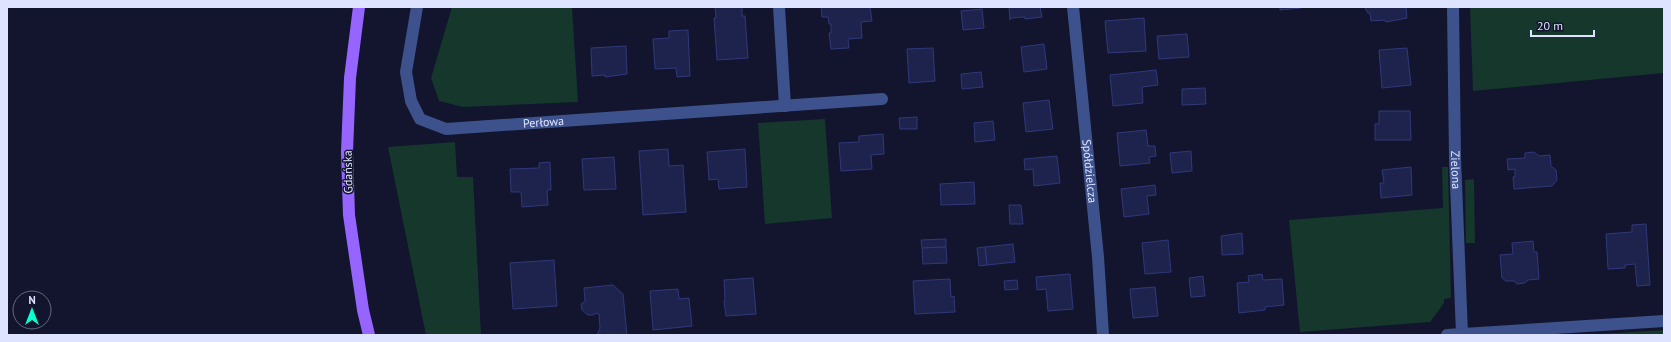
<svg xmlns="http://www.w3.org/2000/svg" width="1671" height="342" font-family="'PT Sans',sans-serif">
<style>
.green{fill:#15372c}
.building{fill:#1e234e;stroke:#30387a}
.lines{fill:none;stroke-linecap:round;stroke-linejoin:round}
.minor{stroke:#3d528c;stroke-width:12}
.major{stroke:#9665ff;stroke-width:12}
.labels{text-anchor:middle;stroke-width:3;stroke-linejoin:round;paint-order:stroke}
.street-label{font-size:12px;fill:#dee4ff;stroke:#12152d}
</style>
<rect width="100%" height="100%" fill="#12152d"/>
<!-- green -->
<g class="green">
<polygon points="452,7 572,7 578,102 463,107 439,101 431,78"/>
<polygon points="1470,7 1663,7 1663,73 1473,91"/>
<polygon points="825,119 832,218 765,224 758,123"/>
<polygon points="455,142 457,177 473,177 481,335 426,335 388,147"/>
<polygon points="1442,167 1448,167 1451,298 1444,299 1444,303 1430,322 1300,332 1289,220 1443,208"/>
<polygon points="1474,179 1475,243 1466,243 1465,180"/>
<polygon points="1664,330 1664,335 1582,335"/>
</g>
<!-- building -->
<g class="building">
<polygon points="715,7 742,7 742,16 745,16 748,58 717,60 714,18 716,18"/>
<polygon points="821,7 870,7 872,21 861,22 862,38 848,39 849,48 831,49 829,33 831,33 831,24 829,24 828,17 822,17"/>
<polygon points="1009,7 1040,7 1042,17 1025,19 1025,17 1011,18 1010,20"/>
<polygon points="1280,7 1301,7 1301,8 1280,10"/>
<polygon points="1365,7 1406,7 1407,18 1386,22 1385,20 1371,21 1370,13 1368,13 1366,10"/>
<polygon points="982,9 984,28 963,30 961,11"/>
<polygon points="1144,18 1146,51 1108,53 1105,21"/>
<polygon points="688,30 690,76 677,77 676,68 655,69 653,39 669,38 669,31"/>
<polygon points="1187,34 1189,57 1159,59 1157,36"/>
<polygon points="1044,44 1047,69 1024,72 1021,47"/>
<polygon points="626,46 627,74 605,77 605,75 592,76 591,48"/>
<polygon points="933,48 935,81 909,83 907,49"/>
<polygon points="1407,48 1411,85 1382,88 1379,50"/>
<polygon points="1156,70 1158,85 1142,87 1143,103 1113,106 1110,75"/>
<polygon points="981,72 983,87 962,89 961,74"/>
<polygon points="1205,88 1206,104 1182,105 1182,89"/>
<polygon points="1049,100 1053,129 1026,132 1023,103"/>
<polygon points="1379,111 1410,111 1411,140 1375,140 1375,124 1379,124"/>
<polygon points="917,117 917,129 900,129 899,118"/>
<polygon points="993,121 995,140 975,142 974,123"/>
<polygon points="1146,130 1148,146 1155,146 1156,156 1149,157 1150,163 1120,166 1117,133"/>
<polygon points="883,134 884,154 871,155 872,169 841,171 839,143 859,142 859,136"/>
<polygon points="668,149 669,166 683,165 686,212 643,215 639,151"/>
<polygon points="745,149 747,187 719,189 718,179 709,180 707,152"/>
<polygon points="1191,151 1192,171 1172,173 1170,153"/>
<polygon points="1534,152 1539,156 1550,155 1551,166 1556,170 1557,180 1552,186 1514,189 1513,177 1515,177 1515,169 1508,170 1507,159 1525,158 1525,153"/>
<polygon points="1057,156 1060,183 1034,186 1033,169 1025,170 1024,159"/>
<polygon points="614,157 616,189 584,190 582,159"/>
<polygon points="550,162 551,190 547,190 548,205 522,207 521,192 511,192 510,169 539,168 539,163"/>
<polygon points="1411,167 1412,195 1381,198 1380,183 1384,183 1382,170"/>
<polygon points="974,182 975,204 941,205 940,184"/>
<polygon points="1155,185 1156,195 1147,196 1149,214 1124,217 1121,189"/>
<polygon points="1009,205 1021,205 1023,224 1010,224"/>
<polygon points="1646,224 1650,285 1637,286 1635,264 1625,265 1625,268 1608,269 1606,234 1632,232 1632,225"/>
<polygon points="1242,233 1243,254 1222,255 1221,236"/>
<polygon points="946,239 946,247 922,248 921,240"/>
<polygon points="1168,240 1171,272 1145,274 1142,243"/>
<polygon points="1533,241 1534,252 1537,252 1539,279 1528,280 1525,283 1517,284 1514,281 1506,281 1502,278 1500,255 1513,254 1512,243"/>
<polygon points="1013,244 1015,262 987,265 985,247"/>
<polygon points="946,247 947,263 923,264 922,248"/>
<polygon points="985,247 987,265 979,266 977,248"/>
<polygon points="554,260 557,306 513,309 510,263"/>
<polygon points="1070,274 1073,309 1048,311 1046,289 1037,290 1036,277"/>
<polygon points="1262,274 1263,280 1282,279 1284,305 1265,307 1265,310 1239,313 1237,283 1249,282 1248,276"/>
<polygon points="1203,276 1205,296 1191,297 1189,278"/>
<polygon points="753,278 756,314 726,316 724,301 725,301 724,280"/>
<polygon points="950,279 951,297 954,296 955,312 915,314 913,281"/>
<polygon points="1017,280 1018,289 1005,290 1004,281"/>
<polygon points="613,285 623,294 627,335 597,335 600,328 599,314 597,313 593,315 588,315 582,310 581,304 585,301 584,288"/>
<polygon points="1155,287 1158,316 1133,318 1130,289"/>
<polygon points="678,289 679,299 689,298 692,326 653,330 650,291"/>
</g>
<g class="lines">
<!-- minor -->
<g class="minor">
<path id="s1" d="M417,7l-11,65 5,29 9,18 26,10 436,-30"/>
<polyline points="779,7 785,106"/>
<path id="s2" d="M1073,7l25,250 5,78"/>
<path id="s3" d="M1453,7l2,151 7,176"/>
<polyline points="1447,335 1664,321"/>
</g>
<!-- major -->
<polyline class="major" points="359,7 350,78 347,152 349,215 363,310 369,335"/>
</g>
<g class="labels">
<!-- street labels -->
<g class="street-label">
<text dy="4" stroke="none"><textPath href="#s1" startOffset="241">Perłowa</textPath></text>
<text dy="4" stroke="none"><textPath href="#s3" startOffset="163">Zielona</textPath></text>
<text dy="4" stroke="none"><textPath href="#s2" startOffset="165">Spółdzielcza</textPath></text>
<text transform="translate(348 172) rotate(-91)" y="4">Gdańska</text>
</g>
</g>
<!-- border -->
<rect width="1671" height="342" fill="none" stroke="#dee4ff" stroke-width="16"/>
<!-- north arrow -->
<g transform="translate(32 310)"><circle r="19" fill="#12152d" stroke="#646881"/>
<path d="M0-3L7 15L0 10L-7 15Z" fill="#0affcc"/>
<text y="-6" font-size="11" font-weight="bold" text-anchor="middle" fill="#dee4ff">N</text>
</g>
<!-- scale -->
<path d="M1531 30v6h63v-6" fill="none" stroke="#dee4ff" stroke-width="2"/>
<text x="1537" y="30" font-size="12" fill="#dee4ff" stroke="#12152d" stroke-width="3" paint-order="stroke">20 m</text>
</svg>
